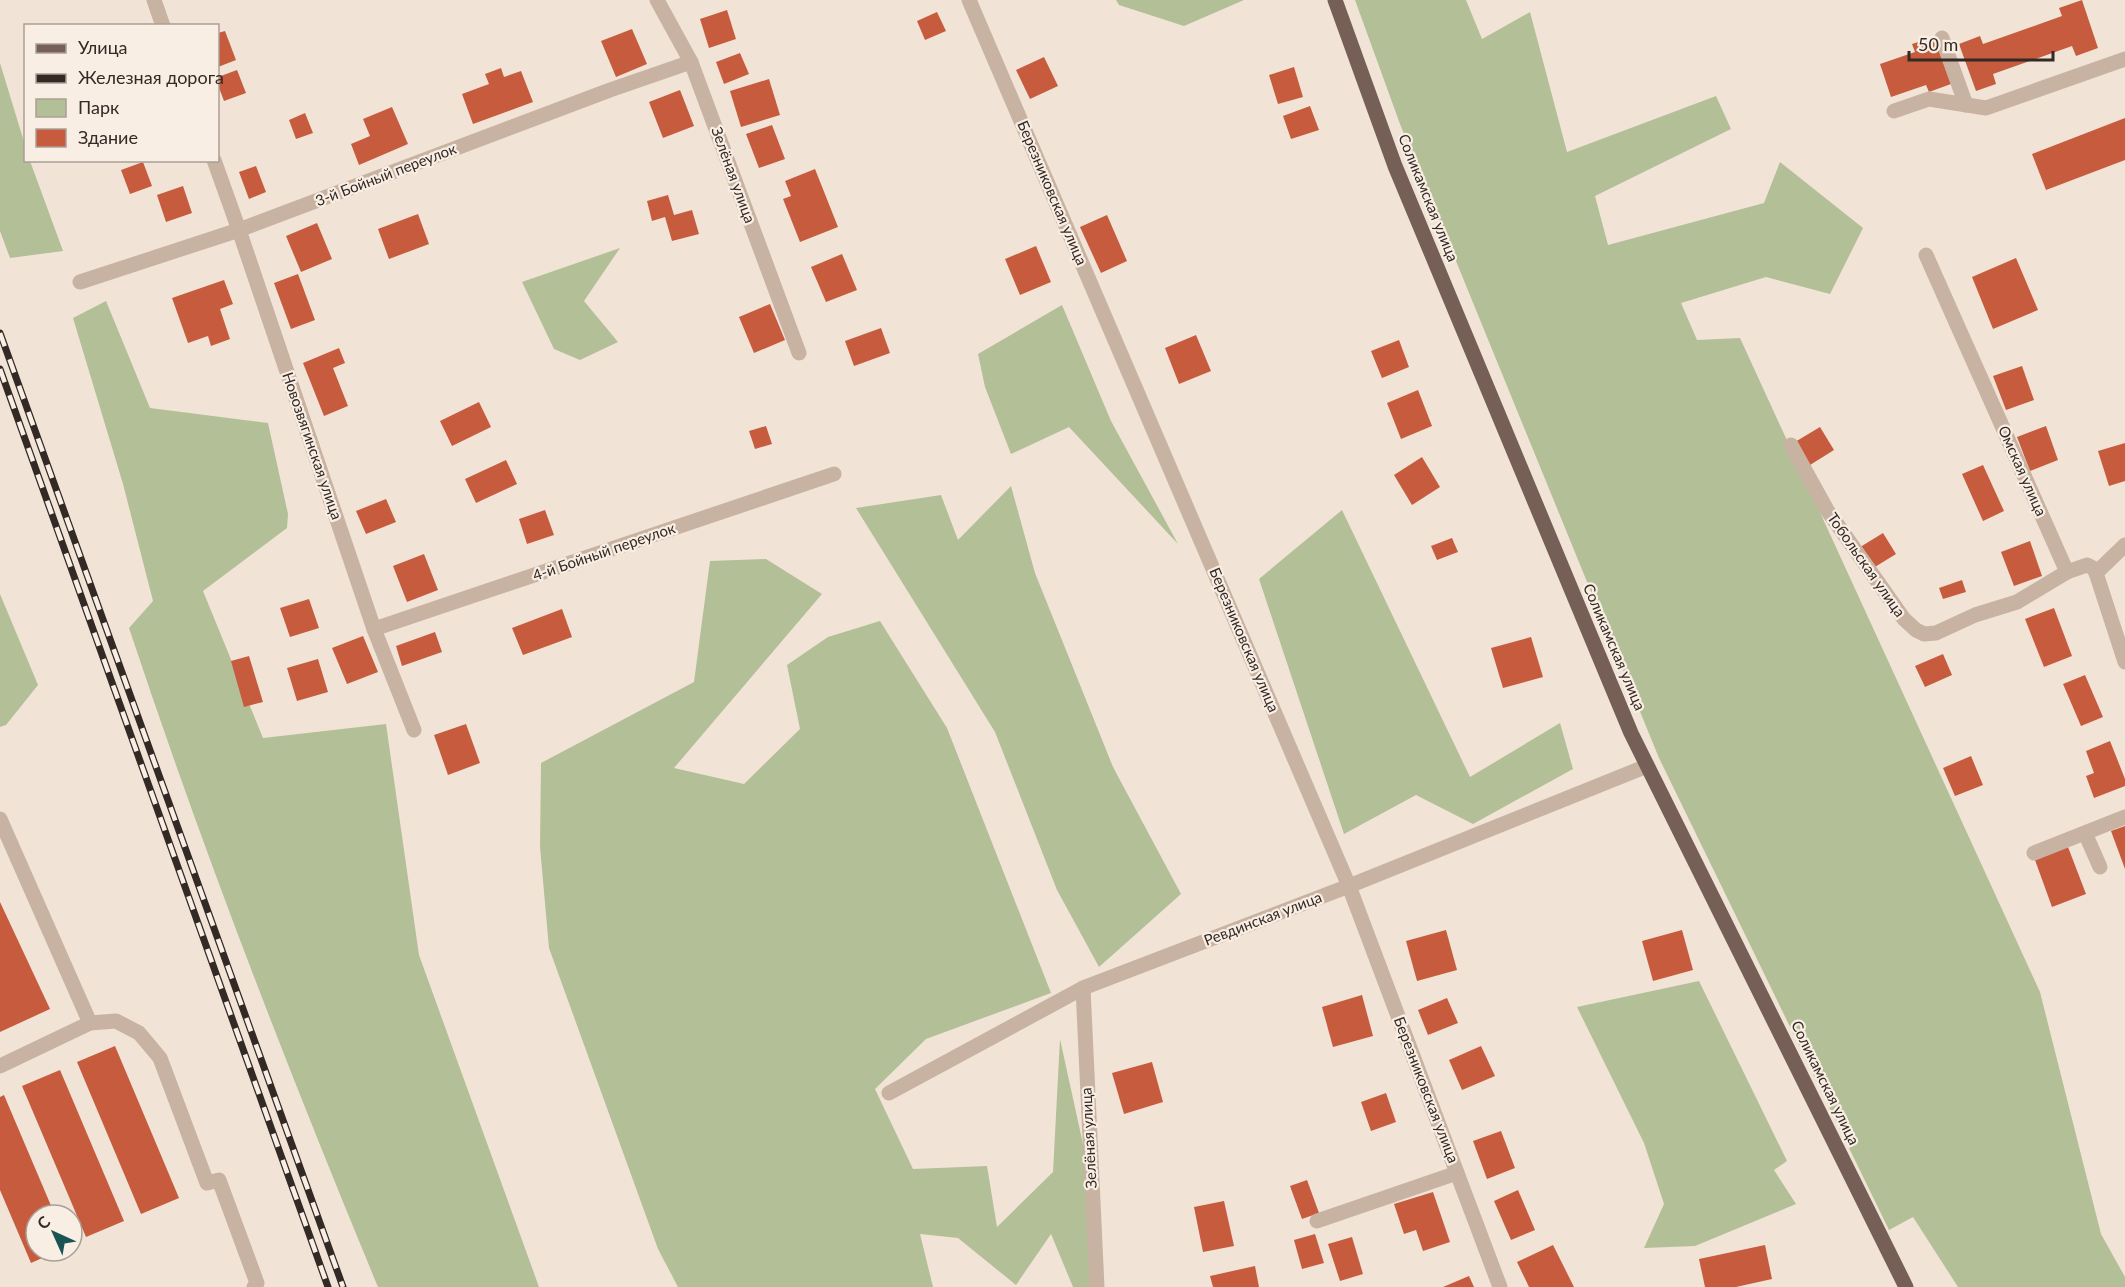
<svg xmlns="http://www.w3.org/2000/svg" width="2125" height="1287" font-family="Lato,sans-serif">
<style>
.green{fill:#b3bf97}
.building{fill:#c75b3e}
.lines{fill:none;stroke-linecap:round;stroke-linejoin:round}
.minor{stroke:#c8b3a3;stroke-width:15}
.major{stroke:#765f56;stroke-width:15}
.rail-casing{stroke:#332925;stroke-width:7}
.rail{stroke:#f9eee3;stroke-width:4.5;stroke-dasharray:14;stroke-linecap:butt}
.labels{text-anchor:middle;stroke-width:4.5;stroke-linejoin:round;paint-order:stroke}
.street-label{font-size:15px;fill:#332925;stroke:#f9eee3}
</style>
<rect width="100%" height="100%" fill="#f1e4d7"/>
<!-- green -->
<g class="green">
<polygon points="1116,0 1244,0 1184,26 1119,5"/>
<polygon points="1355,0 1466,0 1482,39 1530,12 1567,152 1716,96 1731,129 1595,196 1608,245 1764,203 1780,162 1863,228 1830,294 1766,277 1681,303 1697,340 1740,338 2040,992 2101,1234 2125,1277 2125,1287 1958,1287 1913,1217 1889,1230 1659,758 1400,124"/>
<polygon points="0,63 25,145 26,160 30,161 63,251 10,258 0,231"/>
<polygon points="620,248 584,301 618,342 580,360 554,349 522,282"/>
<path d="M106,301l44,107 118,15 20,91 -1,14 -84,63 60,147 123,-14 33,231 120,332h-161c-90,-217 -175,-436 -249,-659l24,-27 -30,-117 -50,-166z"/>
<polygon points="1062,305 1111,421 1178,544 1069,427 1011,454 985,387 978,354"/>
<polygon points="1011,486 1035,573 1113,767 1181,894 1099,967 1057,890 995,732 856,508 941,495 958,540"/>
<polygon points="1342,510 1470,777 1560,723 1573,769 1473,824 1416,795 1344,834 1259,579"/>
<polygon points="766,559 822,594 674,768 744,784 800,729 787,665 828,637 880,621 947,728 1051,993 926,1039 875,1089 913,1169 987,1166 997,1227 1053,1172 1060,1039 1088,1167 1090,1287 1073,1287 1051,1234 1016,1285 958,1238 920,1234 933,1287 678,1287 658,1249 549,948 540,847 541,763 694,682 710,561"/>
<polygon points="0,594 38,685 6,725 0,727"/>
<polygon points="1699,981 1787,1161 1774,1170 1796,1204 1695,1246 1644,1248 1664,1204 1644,1143 1577,1007"/>
</g>
<!-- building -->
<g class="building">
<polygon points="2082,0 2098,48 2076,56 2072,46 1993,74 1996,84 1976,91 1959,44 1980,36 1983,44 2062,16 2059,8"/>
<polygon points="727,10 736,39 709,48 700,19"/>
<polygon points="937,12 946,31 925,40 917,21"/>
<polygon points="632,29 647,64 616,77 601,41"/>
<polygon points="225,31 236,60 218,67 218,33"/>
<polygon points="1934,37 1951,84 1929,92 1926,85 1891,97 1880,64 1915,52 1912,44"/>
<polygon points="740,53 749,74 724,84 716,62"/>
<polygon points="1044,57 1058,86 1030,99 1016,70"/>
<polygon points="1294,67 1303,97 1278,104 1269,75"/>
<polygon points="501,68 504,77 521,71 533,102 473,124 462,94 489,84 485,74"/>
<polygon points="237,70 246,93 224,101 218,85 218,77"/>
<polygon points="769,79 780,115 741,127 730,91"/>
<polygon points="680,90 694,126 663,138 649,102"/>
<polygon points="1310,106 1319,130 1291,139 1283,116"/>
<polygon points="392,107 408,144 359,165 351,144 370,136 363,119"/>
<polygon points="305,113 313,133 296,139 289,120"/>
<polygon points="2125,118 2125,160 2046,190 2032,154"/>
<polygon points="772,125 785,159 759,168 746,134"/>
<polygon points="143,162 152,186 130,194 121,170"/>
<polygon points="256,166 266,192 249,199 239,172"/>
<polygon points="815,169 838,227 800,242 783,199 791,196 785,181"/>
<polygon points="183,186 192,213 166,222 157,195"/>
<polygon points="668,195 674,215 692,210 699,234 672,241 665,217 652,221 647,201"/>
<polygon points="418,214 429,244 389,259 378,229"/>
<polygon points="1107,215 1127,261 1101,273 1080,227"/>
<polygon points="317,223 332,259 301,272 286,236"/>
<polygon points="1036,246 1051,282 1020,295 1005,259"/>
<polygon points="842,254 857,290 826,302 811,267"/>
<polygon points="2016,258 2038,310 1993,329 1972,277"/>
<polygon points="298,274 315,320 291,329 274,283"/>
<polygon points="224,280 233,304 220,309 230,339 211,346 208,336 188,343 172,298"/>
<polygon points="770,304 785,340 754,353 739,317"/>
<polygon points="881,328 890,353 854,366 845,341"/>
<polygon points="1196,335 1211,371 1179,384 1165,348"/>
<polygon points="1399,340 1409,367 1382,378 1371,351"/>
<polygon points="339,348 345,363 333,368 348,406 324,416 303,363"/>
<polygon points="2022,366 2034,400 2006,410 1993,376"/>
<polygon points="1418,390 1432,426 1401,439 1387,403"/>
<polygon points="479,402 491,427 452,446 440,421"/>
<polygon points="766,426 772,444 755,449 749,431"/>
<polygon points="2046,426 2058,460 2030,471 2017,437"/>
<polygon points="1820,427 1834,450 1810,465 1795,442"/>
<polygon points="2125,443 2125,481 2109,486 2098,451"/>
<polygon points="1422,457 1440,487 1412,505 1394,475"/>
<polygon points="506,460 517,484 476,503 465,479"/>
<polygon points="1983,465 2004,511 1983,521 1962,474"/>
<polygon points="386,499 396,522 366,534 356,511"/>
<polygon points="545,510 554,535 527,544 519,519"/>
<polygon points="1883,533 1896,554 1870,570 1857,549"/>
<polygon points="1452,538 1458,552 1437,560 1431,546"/>
<polygon points="2030,541 2042,576 2014,586 2001,552"/>
<polygon points="424,554 438,590 407,602 393,566"/>
<polygon points="1962,580 1966,592 1943,599 1939,588"/>
<polygon points="309,599 319,628 290,637 280,608"/>
<polygon points="2054,608 2072,656 2044,667 2025,619"/>
<polygon points="562,609 572,637 523,655 512,628"/>
<polygon points="435,632 442,652 402,666 396,646"/>
<polygon points="363,636 378,672 347,684 332,648"/>
<polygon points="1531,637 1543,677 1503,688 1491,648"/>
<polygon points="1943,654 1952,675 1925,687 1915,666"/>
<polygon points="249,656 263,702 244,707 231,661"/>
<polygon points="318,659 328,692 297,701 287,668"/>
<polygon points="2085,675 2103,717 2081,726 2063,684"/>
<polygon points="466,724 480,763 448,775 434,735"/>
<polygon points="2110,741 2125,779 2125,786 2094,798 2086,776 2094,773 2086,751"/>
<polygon points="1971,756 1983,785 1955,796 1943,768"/>
<polygon points="2125,826 2125,869 2111,831"/>
<polygon points="2068,847 2086,894 2052,907 2035,860"/>
<polygon points="0,902 50,1009 0,1032"/>
<polygon points="1446,930 1457,970 1417,981 1406,941"/>
<polygon points="1682,930 1693,970 1653,981 1642,941"/>
<polygon points="1362,995 1373,1036 1333,1047 1322,1007"/>
<polygon points="1447,998 1458,1023 1428,1035 1418,1010"/>
<polygon points="115,1046 179,1198 141,1214 77,1062"/>
<polygon points="1481,1046 1495,1076 1462,1090 1449,1060"/>
<polygon points="1152,1062 1163,1102 1124,1114 1112,1073"/>
<polygon points="60,1070 124,1221 86,1237 22,1086"/>
<polygon points="1386,1093 1396,1122 1371,1131 1361,1102"/>
<polygon points="4,1095 55,1215 36,1215 36,1251 58,1251 31,1263 0,1190 0,1097"/>
<polygon points="1501,1131 1515,1168 1487,1179 1473,1141"/>
<polygon points="1307,1180 1319,1213 1302,1219 1290,1186"/>
<polygon points="1518,1190 1535,1230 1511,1240 1494,1201"/>
<polygon points="1433,1192 1450,1242 1423,1251 1416,1230 1404,1234 1394,1204"/>
<polygon points="1224,1201 1234,1246 1203,1252 1194,1207"/>
<polygon points="1315,1234 1324,1263 1302,1269 1294,1240"/>
<polygon points="1352,1237 1363,1274 1340,1281 1328,1244"/>
<polygon points="1553,1245 1574,1287 1529,1287 1517,1262"/>
<polygon points="1765,1245 1772,1279 1736,1287 1705,1287 1699,1259"/>
<polygon points="1255,1266 1259,1287 1213,1287 1210,1276"/>
<polygon points="1469,1276 1474,1287 1443,1287"/>
</g>
<g class="lines">
<!-- minor -->
<g class="minor">
<polyline points="154,0 163,26"/>
<polyline points="657,0 691,62 799,353"/>
<polyline points="969,0 1349,886 1500,1287"/>
<polyline points="1942,38 1966,105"/>
<polyline points="1894,111 1929,99 1986,108 2125,59"/>
<polyline points="214,160 239,230 374,629 414,730"/>
<polyline points="1926,255 2067,572 2087,565 2093,568 2096,573 2125,662"/>
<polyline points="80,282 239,230 610,90 691,62"/>
<polyline points="1791,445 1827,510 1904,619 1916,630 1924,634 1936,633 1975,615 2017,602 2067,572"/>
<polyline points="2096,573 2125,545"/>
<polyline points="374,629 834,474"/>
<polyline points="0,819 90,1023 0,1066"/>
<polyline points="2085,833 2100,867"/>
<polyline points="2034,853 2125,817"/>
<polyline points="1083,988 1097,1287"/>
<polyline points="90,1023 116,1021 139,1033 160,1058 207,1183 219,1180 257,1283 254,1287"/>
<polyline points="889,1093 1083,988 1349,886 1647,766"/>
<polyline points="1317,1221 1457,1173"/>
</g>
<!-- major -->
<polyline class="major" points="1335,0 1395,166 1631,733 1906,1287"/>
<defs>
<g id="rail">
<polyline points="0,333 343,1287"/>
<polyline points="0,369 328,1287"/>
</g>
</defs>
<!-- rail casing -->
<use href="#rail" class="rail-casing"/>
<!-- rail -->
<use href="#rail" class="rail"/>
</g>
<g class="labels">
<!-- street labels -->
<g class="street-label">
<text transform="translate(386 175) rotate(-21)" y="5">3-й Бойный переулок</text>
<text transform="translate(733 175) rotate(70)" y="5">Зелёная улица</text>
<text transform="translate(1052 193) rotate(67)" y="5">Березниковская улица</text>
<text transform="translate(1428 198) rotate(68)" y="5">Соликамская улица</text>
<text transform="translate(312 446) rotate(71)" y="5">Новозвягинская улица</text>
<text transform="translate(2022 471) rotate(66)" y="5">Омская улица</text>
<text transform="translate(604 552) rotate(-19)" y="5">4-й Бойный переулок</text>
<text transform="translate(1866 565) rotate(55)" y="5">Тобольская улица</text>
<text transform="translate(1244 640) rotate(67)" y="5">Березниковская улица</text>
<text transform="translate(1614 647) rotate(67)" y="5">Соликамская улица</text>
<text transform="translate(1263 919) rotate(-21)" y="5">Ревдинская улица</text>
<text transform="translate(1825 1083) rotate(64)" y="5">Соликамская улица</text>
<text transform="translate(1426 1090) rotate(69)" y="5">Березниковская улица</text>
<text transform="translate(1089 1138) rotate(-93)" y="5">Зелёная улица</text>
</g>
</g>
<!-- legend -->
<rect x="24" y="24" width="195" height="138" fill="#f9eee3" stroke="#aa9f97" stroke-width="1.5"/>
<rect x="36" y="44" width="30" height="9" fill="#765f56" stroke="#aa9f97" stroke-width="1.5"/>
<text x="78" y="54" font-size="18" fill="#332925">Улица</text>
<rect x="36" y="74" width="30" height="9" fill="#332925" stroke="#aa9f97" stroke-width="1.5"/>
<text x="78" y="84" font-size="18" fill="#332925">Железная дорога</text>
<rect x="36" y="99" width="30" height="18" fill="#b3bf97" stroke="#aa9f97" stroke-width="1.5"/>
<text x="78" y="114" font-size="18" fill="#332925">Парк</text>
<rect x="36" y="129" width="30" height="18" fill="#c75b3e" stroke="#aa9f97" stroke-width="1.5"/>
<text x="78" y="144" font-size="18" fill="#332925">Здание</text>
<!-- north arrow -->
<g transform="translate(54 1233) rotate(315)"><circle r="28" fill="#f9eee3" stroke="#aa9f97" stroke-width="1.5"/>
<path d="M0-4.5L10 22L0 15L-10 22Z" fill="#1b5355"/>
<text y="-9" font-size="16" font-weight="bold" text-anchor="middle" fill="#332925">С</text>
</g>
<!-- scale -->
<path d="M1909 51v9h144v-9" fill="none" stroke="#332925" stroke-width="3"/>
<text x="1918" y="51" font-size="18" fill="#332925" stroke="#f9eee3" stroke-width="4.5" paint-order="stroke">50 m</text>
</svg>
